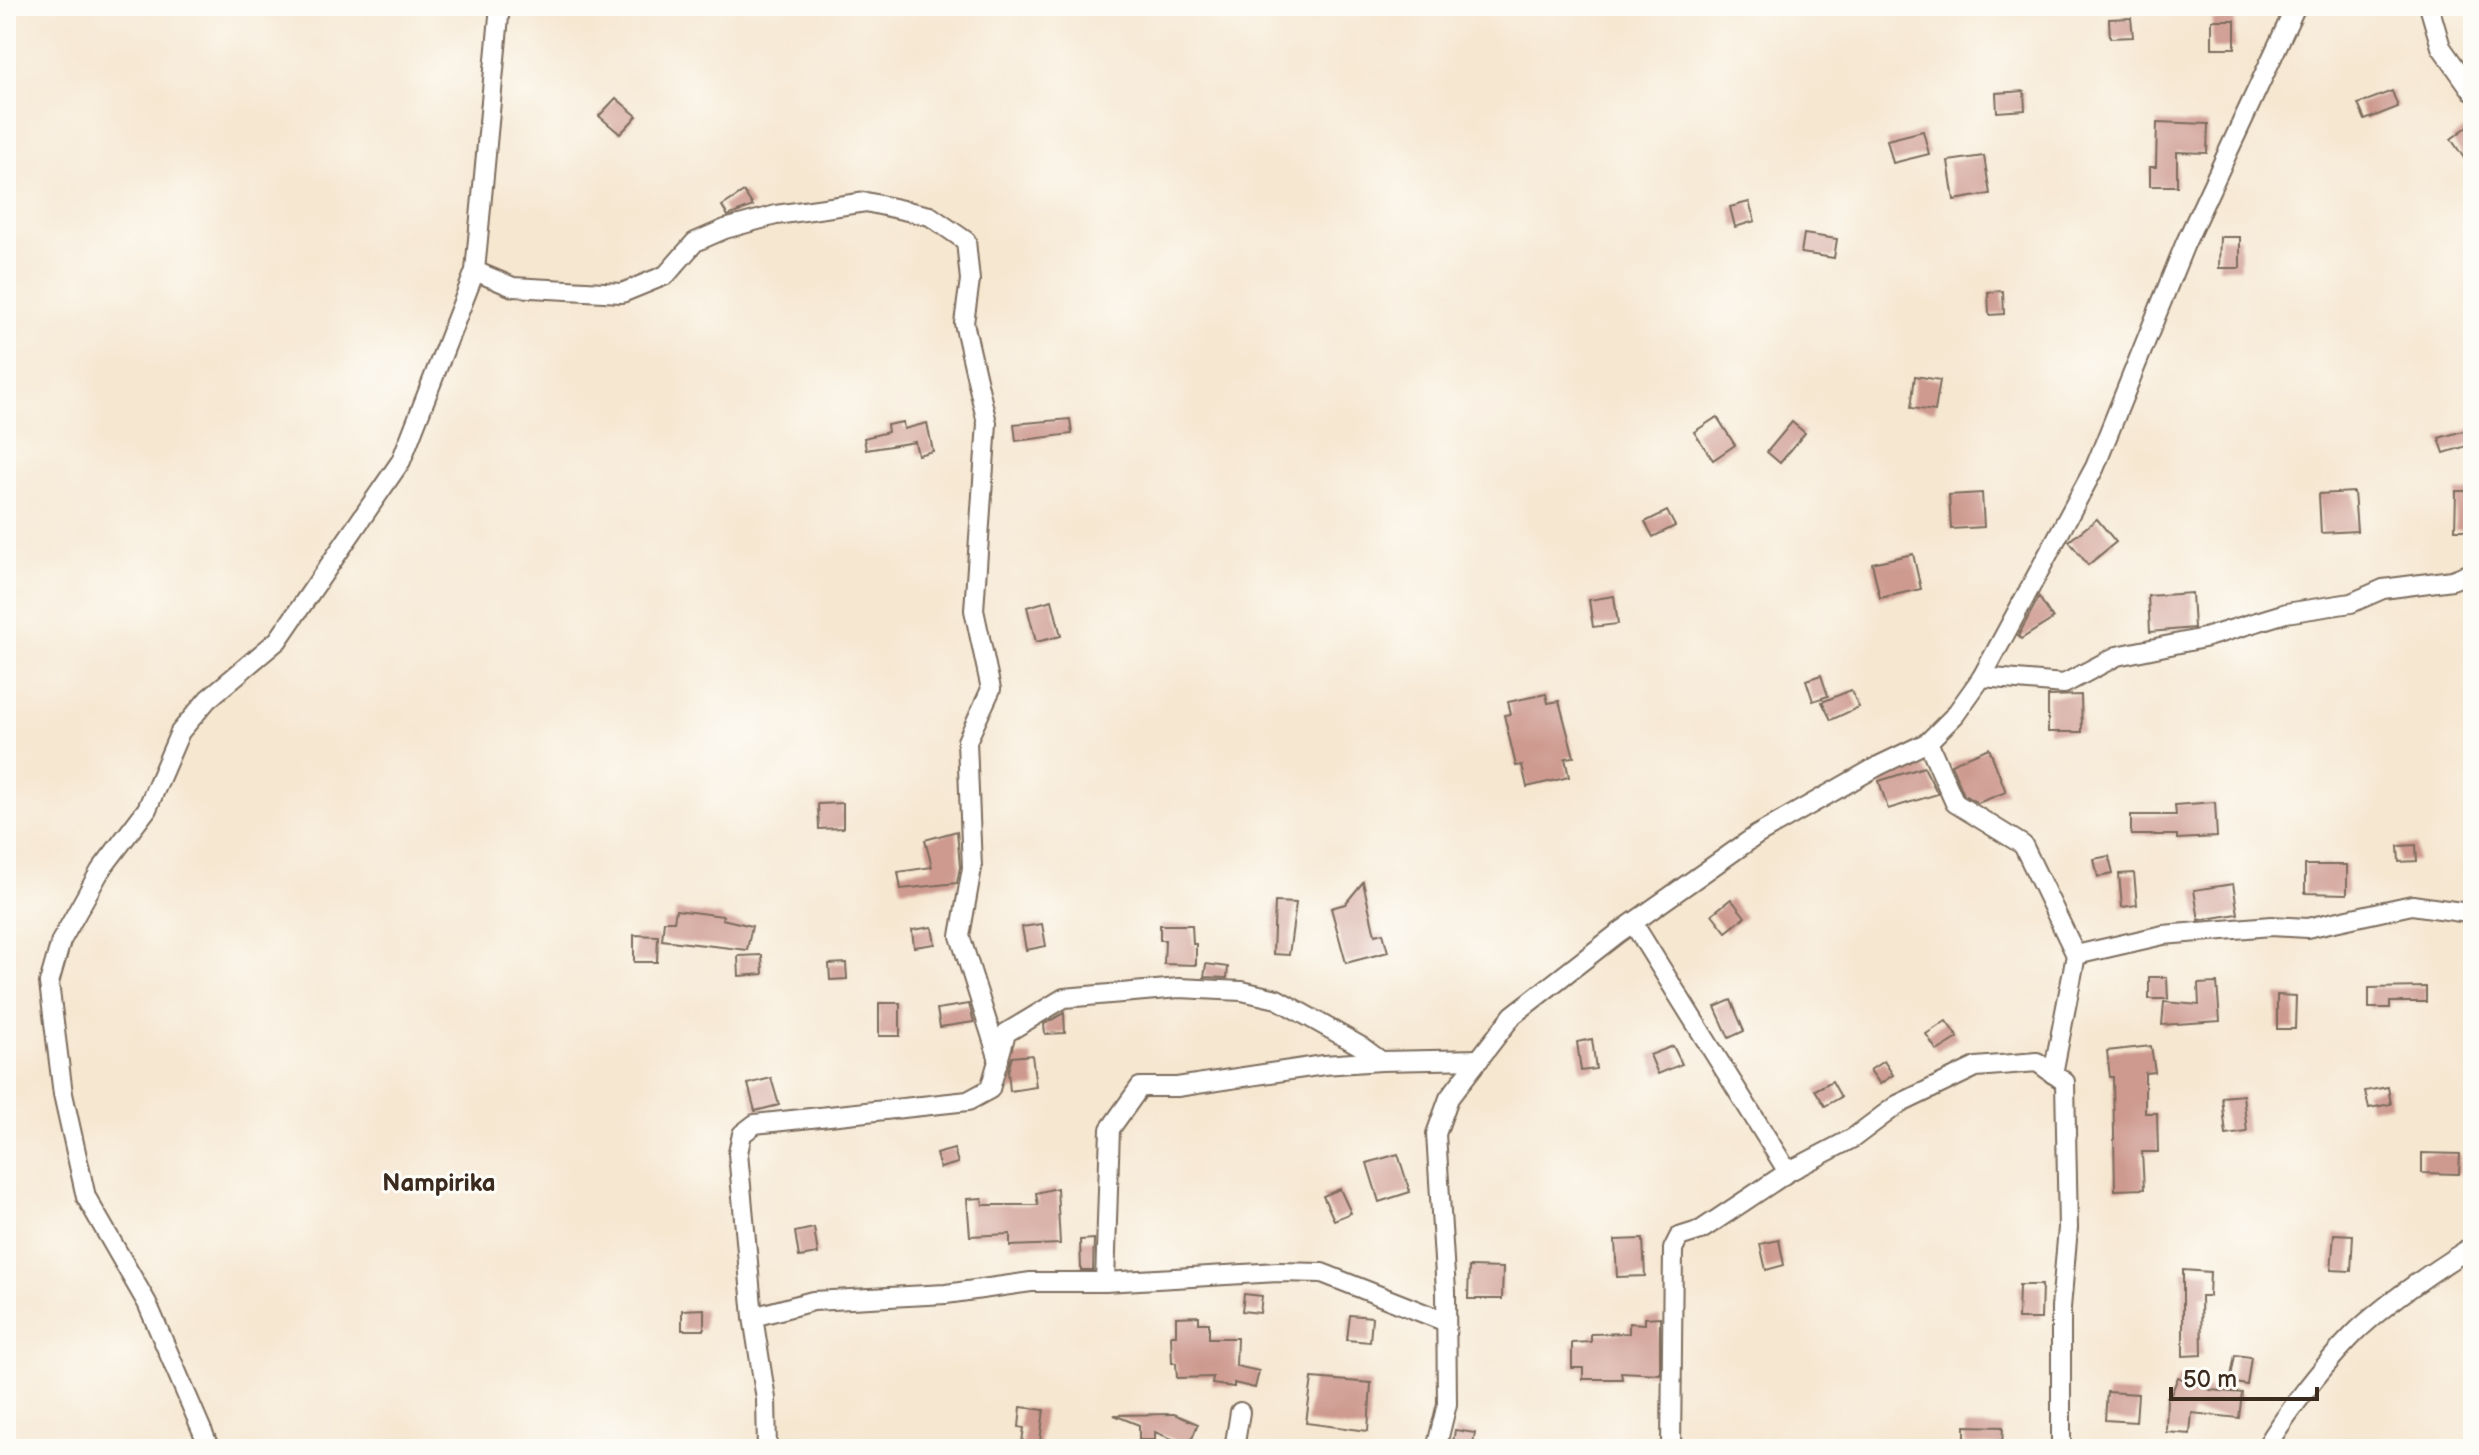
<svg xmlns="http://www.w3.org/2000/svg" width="2479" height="1455" font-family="'Balsamiq Sans',sans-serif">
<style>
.building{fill:#ce9a8f}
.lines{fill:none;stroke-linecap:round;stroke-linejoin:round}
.street-casing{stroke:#7c6c5d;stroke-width:22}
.street{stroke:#fff;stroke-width:18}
.labels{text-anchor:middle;stroke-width:6;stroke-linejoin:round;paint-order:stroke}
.quarter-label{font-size:24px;font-weight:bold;fill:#3b2a1e;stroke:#fdfcf7}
</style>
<rect width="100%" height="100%" fill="#fdfcf7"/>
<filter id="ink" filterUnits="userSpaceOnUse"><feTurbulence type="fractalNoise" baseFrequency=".0125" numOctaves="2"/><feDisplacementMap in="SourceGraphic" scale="16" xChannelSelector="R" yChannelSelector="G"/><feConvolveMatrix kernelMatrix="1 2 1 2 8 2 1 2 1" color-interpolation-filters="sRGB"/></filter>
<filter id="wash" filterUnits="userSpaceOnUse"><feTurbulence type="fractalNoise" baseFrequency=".006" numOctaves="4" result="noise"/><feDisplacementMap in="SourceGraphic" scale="32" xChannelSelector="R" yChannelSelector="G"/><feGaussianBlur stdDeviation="1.8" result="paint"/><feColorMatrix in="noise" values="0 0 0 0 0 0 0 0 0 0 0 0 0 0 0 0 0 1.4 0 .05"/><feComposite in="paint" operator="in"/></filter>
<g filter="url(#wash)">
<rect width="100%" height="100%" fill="#f6e7d1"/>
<g id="blocks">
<!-- building -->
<g class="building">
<polygon points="2131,18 2133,37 2110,38 2109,19"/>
<rect x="2212" y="20" width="23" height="28"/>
<polygon points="2024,91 2025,110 1997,112 1996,93"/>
<polygon points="2392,91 2398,107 2365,120 2358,104"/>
<polygon points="616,98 637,116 620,134 599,116"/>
<polygon points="2157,122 2208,124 2207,153 2177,152 2177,186 2150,186 2150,167 2156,167"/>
<polygon points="2467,127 2473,136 2473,171 2451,139"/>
<polygon points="1923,131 1929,154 1893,163 1887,140"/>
<polygon points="1984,156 1990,194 1954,200 1948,161"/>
<polygon points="744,192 753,206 728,216 722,206"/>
<polygon points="1749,202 1755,221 1735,227 1730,207"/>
<polygon points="1804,234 1837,239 1834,258 1801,253"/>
<polygon points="2220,237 2240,237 2240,268 2219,268"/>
<polygon points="2003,291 2004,314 1989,315 1988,292"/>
<polygon points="1915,376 1940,380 1935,411 1911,408"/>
<polygon points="1717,417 1735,445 1713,460 1694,432"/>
<polygon points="1070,419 1072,434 1016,441 1014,424"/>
<polygon points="903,422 904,429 927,423 933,451 918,455 915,442 866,450 864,438 888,432 887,425"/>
<polygon points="1792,422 1805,433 1780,463 1767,452"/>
<polygon points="2473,428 2473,444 2444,453 2439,438"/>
<polygon points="2456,491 2473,491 2473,530 2455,530"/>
<polygon points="2354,492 2357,531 2321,533 2319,494"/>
<polygon points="1982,493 1984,527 1951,529 1949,495"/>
<polygon points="1667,511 1675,526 1653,537 1645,522"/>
<polygon points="2097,519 2116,542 2088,565 2069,541"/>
<polygon points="1913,554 1921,589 1880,598 1872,563"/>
<polygon points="2192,593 2194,628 2150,632 2148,596"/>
<polygon points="1614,596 1618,624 1593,627 1589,600"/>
<polygon points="2039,597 2053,619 2021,639 2018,636"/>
<polygon points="1052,600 1061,636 1036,642 1027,607"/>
<polygon points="1821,675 1828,696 1813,701 1806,680"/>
<polygon points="1851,690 1859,707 1831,720 1822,702"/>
<polygon points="1546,694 1548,703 1559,701 1574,757 1565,758 1569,777 1527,787 1522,765 1516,766 1504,715 1511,714 1508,702"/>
<polygon points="2081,695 2082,732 2048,732 2048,696"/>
<polygon points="1989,748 2006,792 1978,803 1964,795 1951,764"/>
<polygon points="1924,767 1938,794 1888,809 1879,781"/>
<polygon points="2215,802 2217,837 2177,839 2177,835 2131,835 2131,815 2176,815 2175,805"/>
<polygon points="843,803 843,828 819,829 818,804"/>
<polygon points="957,831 960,867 957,883 901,889 898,872 932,867 925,840"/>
<polygon points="2416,845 2417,861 2399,862 2398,846"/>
<polygon points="2109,856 2113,874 2098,877 2094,859"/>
<polygon points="2305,865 2347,865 2347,894 2305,893"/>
<polygon points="2134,873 2137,905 2122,907 2119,874"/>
<polygon points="1363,882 1375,935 1383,933 1388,952 1346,963 1331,908 1345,904"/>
<polygon points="2233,884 2238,914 2199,920 2194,890"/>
<polygon points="1731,899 1745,917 1726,932 1712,914"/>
<polygon points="1275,902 1296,903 1289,955 1273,954"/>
<polygon points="676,910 723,916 722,919 752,926 747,950 662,940 664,921 674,921"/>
<polygon points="1042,924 1046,946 1026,950 1022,927"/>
<polygon points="1160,925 1192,925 1193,944 1196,944 1196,965 1164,964 1165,940 1160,940"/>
<polygon points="932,927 935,944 914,947 912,930"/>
<polygon points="634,935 658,936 657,962 634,962"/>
<polygon points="762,955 763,974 739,976 738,956"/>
<polygon points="846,963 847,979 830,980 829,964"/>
<polygon points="1206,964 1228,967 1227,978 1204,977"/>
<polygon points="2149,977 2167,977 2168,999 2149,999"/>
<polygon points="2217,983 2220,1021 2162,1025 2164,1002 2199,1005 2198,984"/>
<polygon points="2426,987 2426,1002 2390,1002 2390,1008 2369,1008 2369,988"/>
<polygon points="2277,995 2296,996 2295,1029 2277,1029"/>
<polygon points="1731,1000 1744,1031 1729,1038 1715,1007"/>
<rect x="879" y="1003" width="21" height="33"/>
<polygon points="969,1004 974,1022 940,1027 937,1009"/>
<polygon points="1064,1013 1065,1033 1045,1034 1044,1024"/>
<polygon points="1946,1021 1958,1038 1937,1051 1926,1034"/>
<polygon points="1592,1039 1596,1069 1581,1071 1577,1042"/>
<polygon points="1673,1046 1682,1064 1658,1074 1650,1055"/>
<polygon points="2151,1046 2155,1072 2145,1073 2145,1113 2157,1113 2158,1152 2142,1152 2144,1189 2115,1190 2113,1077 2110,1077 2107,1051"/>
<polygon points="1032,1055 1036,1087 1010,1091 1008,1071 1012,1057"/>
<polygon points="1884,1061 1893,1075 1880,1084 1870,1070"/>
<polygon points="771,1078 779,1105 755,1111 748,1084"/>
<polygon points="1832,1081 1841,1097 1825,1106 1815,1090"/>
<polygon points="2388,1087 2391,1104 2369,1108 2365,1091"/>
<polygon points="2243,1095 2247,1132 2226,1135 2222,1097"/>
<polygon points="954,1149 958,1163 940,1168 936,1154"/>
<polygon points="2422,1153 2460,1154 2459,1174 2422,1173"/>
<polygon points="1398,1154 1410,1192 1379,1202 1367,1163"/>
<polygon points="1057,1188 1060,1244 1010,1246 1010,1234 970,1236 967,1199 982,1198 983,1205 1038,1205 1036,1193"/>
<polygon points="1340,1189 1351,1213 1334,1220 1323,1196"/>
<polygon points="814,1228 818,1254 799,1257 795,1232"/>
<polygon points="2334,1234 2353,1235 2351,1271 2331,1270"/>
<polygon points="1094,1239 1093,1270 1081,1270 1080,1240"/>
<polygon points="1643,1239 1645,1276 1617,1277 1615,1240"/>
<polygon points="1779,1240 1784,1265 1766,1270 1760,1244"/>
<polygon points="1469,1267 1503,1268 1502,1299 1468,1299"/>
<polygon points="2183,1270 2210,1272 2209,1296 2201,1296 2202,1355 2183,1356"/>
<polygon points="2019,1285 2042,1285 2041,1319 2018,1319"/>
<polygon points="1244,1294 1262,1296 1260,1313 1242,1311"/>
<polygon points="704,1309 704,1330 682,1330 682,1310"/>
<polygon points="1350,1315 1372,1317 1370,1342 1347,1340"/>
<polygon points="1199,1316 1199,1323 1209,1323 1209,1338 1237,1338 1236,1366 1259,1371 1255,1388 1234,1383 1234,1387 1212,1384 1213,1377 1177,1378 1176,1363 1172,1363 1171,1335 1176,1335 1176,1317"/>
<polygon points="1660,1317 1660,1374 1621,1372 1622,1379 1583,1379 1583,1368 1572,1368 1572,1343 1591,1342 1591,1334 1629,1333 1629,1323 1645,1324 1645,1318"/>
<polygon points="2235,1355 2251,1357 2247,1385 2230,1382"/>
<polygon points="2178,1377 2211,1390 2242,1393 2239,1418 2192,1413 2190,1434 2166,1432 2167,1397 2170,1397"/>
<polygon points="1312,1378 1371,1383 1368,1431 1306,1423"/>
<polygon points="2107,1392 2138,1394 2136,1422 2105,1420"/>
<polygon points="1021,1407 1044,1410 1039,1449 1021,1449 1024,1428 1019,1427"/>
<polygon points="1174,1414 1198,1424 1189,1446 1155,1432 1155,1440 1139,1440 1139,1425 1114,1415"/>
<polygon points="1965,1426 2003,1427 2002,1446 1965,1444"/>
<polygon points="1455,1430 1475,1433 1472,1449 1452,1449"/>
</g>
</g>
</g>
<g filter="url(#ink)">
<use href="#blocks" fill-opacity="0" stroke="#7c6c5d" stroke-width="2"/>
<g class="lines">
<defs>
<g id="street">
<polyline points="2429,6 2441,47 2473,92"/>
<polyline points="475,271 513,287 622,293 666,275 695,242 725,229 776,215 866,202 930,216 966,241 970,280 964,323 987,423 974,610 991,689 967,741 972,868 960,936 999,1060"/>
<polyline points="1982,677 2064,684 2117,656 2204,638 2286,613 2351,603 2383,589 2452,580 2473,572"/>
<polyline points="1928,742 1955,803 2023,845 2076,955 2053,1074"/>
<polyline points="1633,923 1788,1172"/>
<polyline points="2076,955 2163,935 2271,926 2307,928 2412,905 2468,913 2473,911"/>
<polyline points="1105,1282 1110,1129 1140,1087 1177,1087 1324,1065 1381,1061"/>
<polyline points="753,1317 813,1301 946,1294 1031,1282 1105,1282 1278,1272 1322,1273 1446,1322"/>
<polyline points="210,1449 147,1303 86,1197 63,1094 49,983 61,941 100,871 147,809 180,732 208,699 278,640 401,461 475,271 500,6"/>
<polyline points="767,1449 766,1399 753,1317 738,1153 742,1134 755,1124 968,1101 990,1089 1006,1033 1064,998 1179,988 1242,991 1277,999 1362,1047 1381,1061 1480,1059"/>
<polyline points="1234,1449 1240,1412"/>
<polyline points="1436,1449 1447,1404 1446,1291 1436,1134 1449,1098 1513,1015 1617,934 1757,835 1878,766 1928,742 1955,715 1982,677 2095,467 2185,244 2296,6"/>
<polyline points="1671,1449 1673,1249 1679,1237 1701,1230 1788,1172 1853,1138 1897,1105 1976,1067 2037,1062 2065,1082 2068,1228 2061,1308 2061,1449"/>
<path d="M2265,1449c21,-36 64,-91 94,-120 35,-32 74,-58 114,-83"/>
</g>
</defs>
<!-- street casing -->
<use href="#street" class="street-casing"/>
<!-- street -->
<use href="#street" class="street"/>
</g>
</g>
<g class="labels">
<!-- quarter labels -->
<g class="quarter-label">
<text x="439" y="1191">Nampirika</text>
</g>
</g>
<!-- margin -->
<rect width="2479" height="1455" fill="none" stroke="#fdfcf7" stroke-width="32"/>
<!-- scale -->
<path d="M2171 1387v12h146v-12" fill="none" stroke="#3b2a1e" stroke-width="4"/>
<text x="2183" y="1387" font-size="24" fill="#3b2a1e" stroke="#fdfcf7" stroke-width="6" paint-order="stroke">50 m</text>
</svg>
